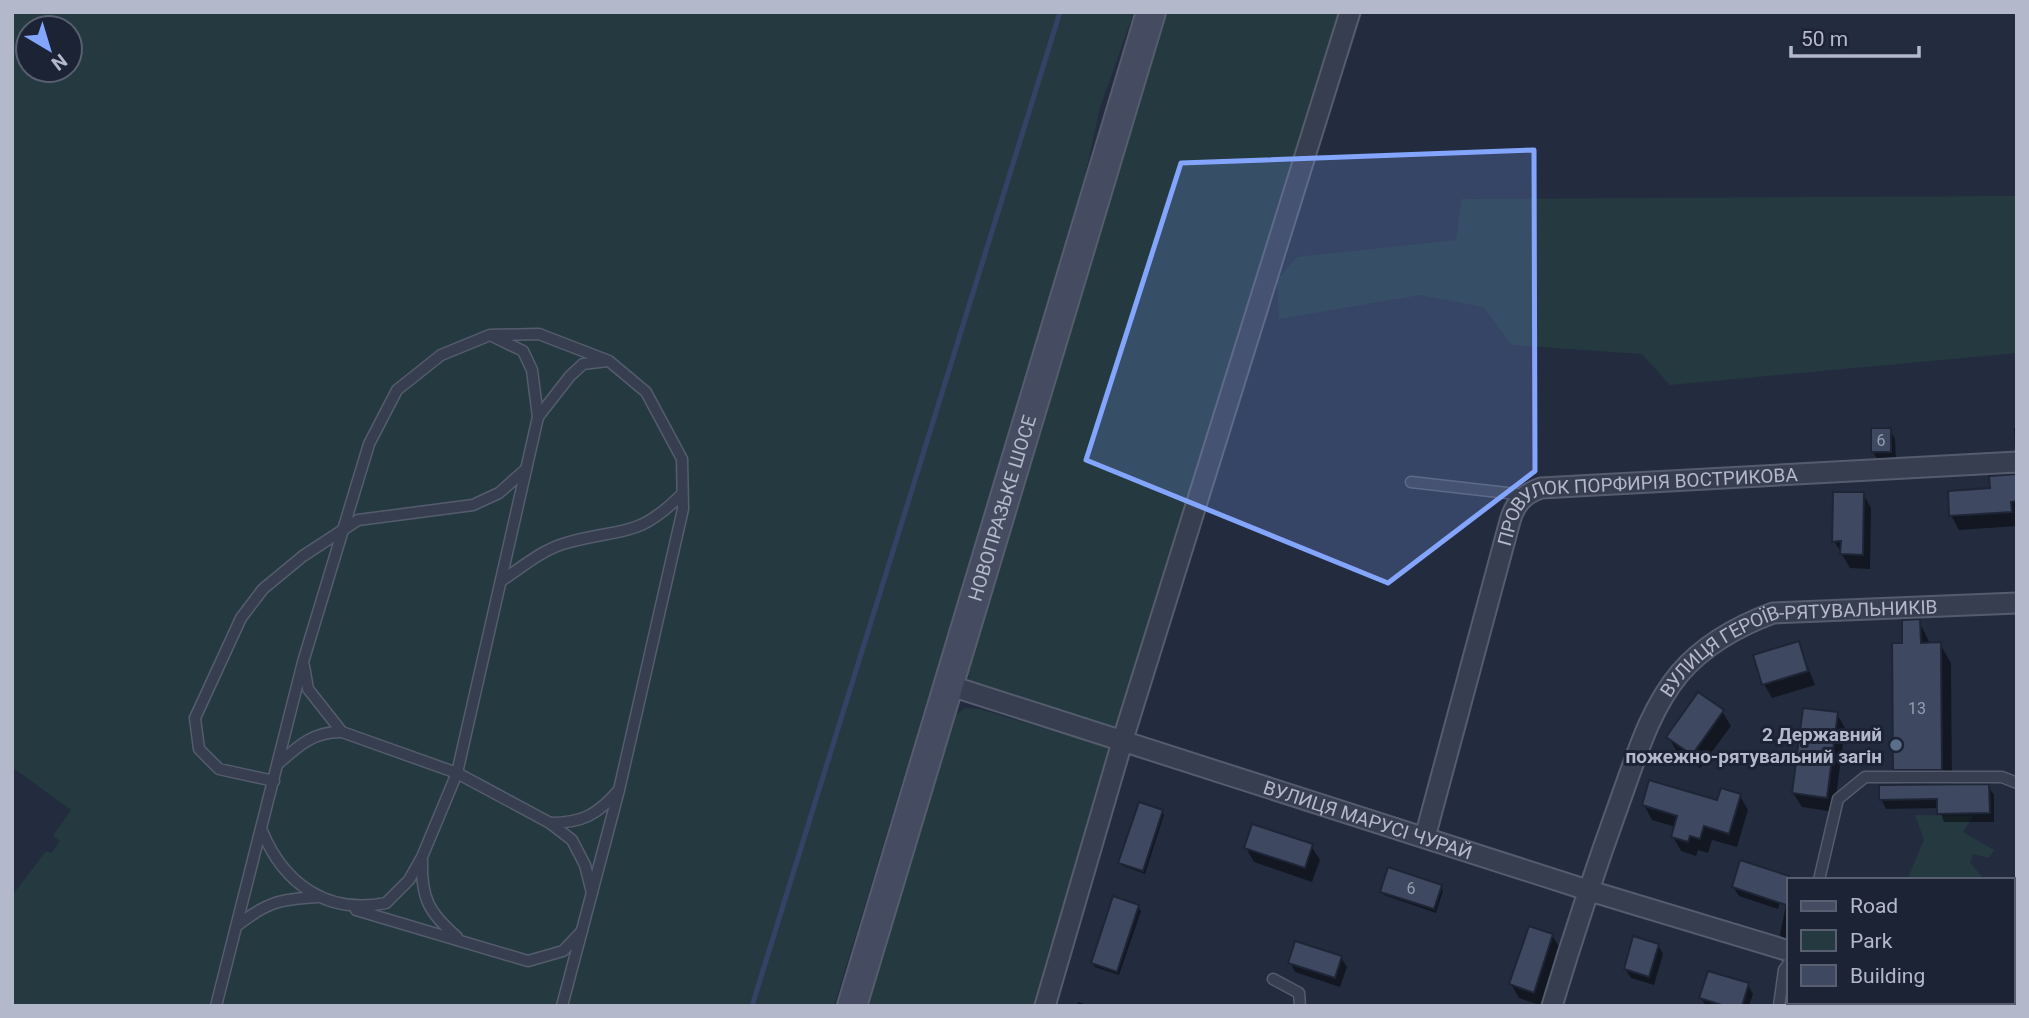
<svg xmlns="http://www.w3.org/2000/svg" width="2029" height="1018" font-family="Roboto,sans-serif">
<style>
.green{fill:#253a40;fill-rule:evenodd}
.shadow{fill:#0007}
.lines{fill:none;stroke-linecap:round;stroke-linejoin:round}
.stream{stroke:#344265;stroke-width:5}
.building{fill:#3e4860;stroke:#1e2536;stroke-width:2}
.lane-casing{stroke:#555c6d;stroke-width:13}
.street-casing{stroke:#555c6d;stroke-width:23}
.secondary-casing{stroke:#555c6d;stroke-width:32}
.lane{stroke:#373e4f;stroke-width:10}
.street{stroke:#373e4f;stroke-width:19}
.secondary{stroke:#454c62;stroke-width:28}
.marked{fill:#84a5fe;fill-opacity:0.2;stroke:#84a5fe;stroke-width:5;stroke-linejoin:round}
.service-dot{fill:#5c6f8a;stroke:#1c2334;stroke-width:2.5}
.labels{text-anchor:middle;stroke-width:6;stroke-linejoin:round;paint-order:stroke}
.number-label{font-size:16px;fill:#969db0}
.street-label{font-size:19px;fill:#b3b9ca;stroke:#1c2334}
.poi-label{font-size:19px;font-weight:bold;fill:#b3b9ca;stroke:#1c2334;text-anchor:end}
</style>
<rect width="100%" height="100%" fill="#232c3f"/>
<!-- green -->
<g class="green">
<path d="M12,12h1122l-34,95 -22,101 -244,798h-822v-110l34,-45 5,2 9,-12 -7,-5 18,-26 -59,-43zM28,28h42v42h-42z"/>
<polygon points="1167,12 1345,12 1119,732 972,689 967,670"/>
<polygon points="2017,196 2017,353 1670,385 1642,354 1512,345 1483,307 1420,295 1279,319 1277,280 1297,257 1456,240 1462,199"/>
<polygon points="965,708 979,709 1107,747 1115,759 1040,1006 865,1006 953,717"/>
<polygon points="1915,815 1973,816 1963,832 1994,850 1989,858 1973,854 1970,862 1984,880 1907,880 1924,840"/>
</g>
<!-- shadow -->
<g class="shadow">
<polygon points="2014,428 2017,428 2017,452 2015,449"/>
<polygon points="1890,430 1895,439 1896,461 1878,461 1873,452"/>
<polygon points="2015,476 2017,526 1959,530 1951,515"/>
<polygon points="1863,494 1871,508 1870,569 1850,568 1834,541"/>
<polygon points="1919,621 1930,644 1940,644 1951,663 1952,786 1988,786 1994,795 1994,822 1944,822 1939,808 1886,809 1881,799 1904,786 1895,769 1904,644"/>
<polygon points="1798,643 1815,685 1772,698 1764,684"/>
<polygon points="1722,711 1731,726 1700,768 1677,752 1669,738"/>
<polygon points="1837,714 1845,728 1834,812 1802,807 1793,793"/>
<polygon points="1740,796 1748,810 1737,847 1712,840 1708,853 1698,850 1696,856 1681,851 1673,837 1676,827 1652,820 1644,805 1719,802"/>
<polygon points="1162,811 1164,815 1145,874 1123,866 1120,862"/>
<polygon points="1311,846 1320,860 1312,882 1254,862 1246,848"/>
<polygon points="1786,884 1778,909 1739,896 1733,887"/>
<polygon points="1441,887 1443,891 1436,913 1384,895 1381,891"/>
<polygon points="1787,900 1789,901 1789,945 1780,935"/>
<polygon points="1138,906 1141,911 1119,975 1095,967 1093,963"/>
<polygon points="1552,935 1561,950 1542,1006 1519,998 1511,984"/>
<polygon points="1658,945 1663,954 1654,985 1631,978 1625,969"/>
<polygon points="1341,958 1347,967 1340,987 1295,972 1290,962"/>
<polygon points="1748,985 1753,994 1749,1006 1706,1006 1701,998"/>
<polygon points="1078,1002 1091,1006 1077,1006"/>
<polygon points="1818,1002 1858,1002 1868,1006 1817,1006"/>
</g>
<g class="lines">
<!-- stream -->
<polyline class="stream" points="752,1006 1060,12"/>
</g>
<!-- building -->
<g class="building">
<rect x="1871" y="428" width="20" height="24"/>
<polygon points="2016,474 2017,501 2011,502 2012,512 1949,516 1948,491 1990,488 1989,476"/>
<polygon points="1833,492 1864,492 1863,555 1840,554 1841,541 1832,542"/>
<polygon points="1920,619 1921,643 1941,642 1942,770 1893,770 1892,643 1902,643 1902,620"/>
<polygon points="1799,641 1808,671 1762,685 1753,655"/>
<polygon points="1698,692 1724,710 1692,755 1666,737"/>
<polygon points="1803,708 1838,712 1827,798 1792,793"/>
<polygon points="1649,780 1717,800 1721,788 1741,794 1729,834 1704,826 1700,839 1690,836 1688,842 1671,837 1677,816 1642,805"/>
<polygon points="1989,784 1990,813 1937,814 1937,799 1879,800 1879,785"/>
<polygon points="1139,802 1163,810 1143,871 1118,863"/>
<polygon points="1252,824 1313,844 1305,868 1244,848"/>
<polygon points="1740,860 1789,876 1789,906 1732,887"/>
<polygon points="1388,867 1442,885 1434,909 1380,892"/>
<polygon points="1113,896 1139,905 1117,972 1091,963"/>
<polygon points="1529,926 1553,934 1534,993 1509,984"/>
<polygon points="1633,936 1659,944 1649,977 1624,969"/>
<polygon points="1295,941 1342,956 1335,978 1288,963"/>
<polygon points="1708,971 1749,983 1742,1006 1725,1006 1699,998"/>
</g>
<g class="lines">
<defs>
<g id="lane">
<polyline points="538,417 570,376 583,364 607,361"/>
<polyline points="1411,482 1525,495"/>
<path d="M501,581c20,-13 42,-32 65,-38 56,-16 70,-3 116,-49"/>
<polyline points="304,666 308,689 342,732 457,773 550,823 572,840 585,865 592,893"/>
<path d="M279,763c19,-17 35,-32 63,-31"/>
<polyline points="274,781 219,769 199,749 195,718 241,618 263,589 303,556 358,520 473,505 499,493 526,469"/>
<path d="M550,823c32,0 47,-8 68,-32"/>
<path d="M262,831c22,53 65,84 124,72l23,-23 13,-23 35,-84 81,-356 -6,-47 -9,-19 -29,-14"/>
<path d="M422,861c-1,37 7,52 35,76"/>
<polyline points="1819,880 1838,799 1865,777 2002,777 2017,783"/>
<polyline points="356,910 528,961 563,951 582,931"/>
<path d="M238,925c29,-23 43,-26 79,-28"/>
<polyline points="1273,979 1299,993 1300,1006"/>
<polyline points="216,1006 303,662 369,444 397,390 441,355 490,335 539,334 609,361 646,392 682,459 683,509 619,790 562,1006"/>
<polyline points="1779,1006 1784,970 1789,963"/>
</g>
<g id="street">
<path id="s1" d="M948,685l639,205 202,61"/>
<path id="s2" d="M1425,837l85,-316c5,-18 14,-27 31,-33l476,-26"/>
<polyline points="1959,1002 1970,1006"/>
<polyline points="1045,1006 1123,739 1350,12"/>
<path id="s3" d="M1552,1006c21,-70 44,-139 69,-208 16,-44 29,-89 59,-125 25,-29 58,-47 93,-60l244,-10"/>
</g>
<g id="secondary">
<path id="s4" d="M852,1006l299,-994"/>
</g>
</defs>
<!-- lane casing -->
<use href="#lane" class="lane-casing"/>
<!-- street casing -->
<use href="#street" class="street-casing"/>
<!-- secondary casing -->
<use href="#secondary" class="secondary-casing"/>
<!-- lane -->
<use href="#lane" class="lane"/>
<!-- street -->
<use href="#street" class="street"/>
<!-- secondary -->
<use href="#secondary" class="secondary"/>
</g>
<!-- marked area -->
<path class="marked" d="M1534,150l1,321 -147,112 -302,-123 95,-297z"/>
<!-- markers -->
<circle class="service-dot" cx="1896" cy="745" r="7"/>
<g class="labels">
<!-- number labels -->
<g class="number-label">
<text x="1881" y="446">6</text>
<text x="1917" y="714">13</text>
<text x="1411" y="894">6</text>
</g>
<!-- street labels -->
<g class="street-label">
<text dy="7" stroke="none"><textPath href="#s4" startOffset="520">НОВОПРАЗЬКЕ ШОСЕ</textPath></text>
<text dy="7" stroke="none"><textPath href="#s2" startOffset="467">ПРОВУЛОК ПОРФИРІЯ ВОСТРИКОВА</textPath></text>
<text dy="7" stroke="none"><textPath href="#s3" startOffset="483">ВУЛИЦЯ ГЕРОЇВ-РЯТУВАЛЬНИКІВ</textPath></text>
<text dy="7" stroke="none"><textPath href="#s1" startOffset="441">ВУЛИЦЯ МАРУСІ ЧУРАЙ</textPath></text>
</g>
<!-- poi labels -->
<g class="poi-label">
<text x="1882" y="741">2 Державний<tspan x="1882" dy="22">пожежно-рятувальний загін</tspan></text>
</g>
</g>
<!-- border -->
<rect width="2029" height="1018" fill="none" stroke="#b3b9ca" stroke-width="28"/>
<!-- legend -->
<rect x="1787" y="878" width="228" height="126" fill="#1c2334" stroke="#585f70" stroke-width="2"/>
<rect x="1801" y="901" width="35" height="10" fill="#454c62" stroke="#585f70" stroke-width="2"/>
<text x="1850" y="913" font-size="21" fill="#b3b9ca">Road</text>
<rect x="1801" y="930" width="35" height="21" fill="#253a40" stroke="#585f70" stroke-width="2"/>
<text x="1850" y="948" font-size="21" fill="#b3b9ca">Park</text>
<rect x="1801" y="965" width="35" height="21" fill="#3e4860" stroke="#585f70" stroke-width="2"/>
<text x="1850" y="983" font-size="21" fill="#b3b9ca">Building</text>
<!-- north arrow -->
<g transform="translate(49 49) rotate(142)"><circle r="33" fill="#1c2334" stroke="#585f70" stroke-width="2"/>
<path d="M0-5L12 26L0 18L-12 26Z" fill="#84a5fe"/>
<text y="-10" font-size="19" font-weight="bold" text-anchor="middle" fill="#b3b9ca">N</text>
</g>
<!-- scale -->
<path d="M1791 46v10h128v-10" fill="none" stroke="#b3b9ca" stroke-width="3.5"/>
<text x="1801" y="46" font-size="21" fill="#b3b9ca" stroke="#1c2334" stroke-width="5" paint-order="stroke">50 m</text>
</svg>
